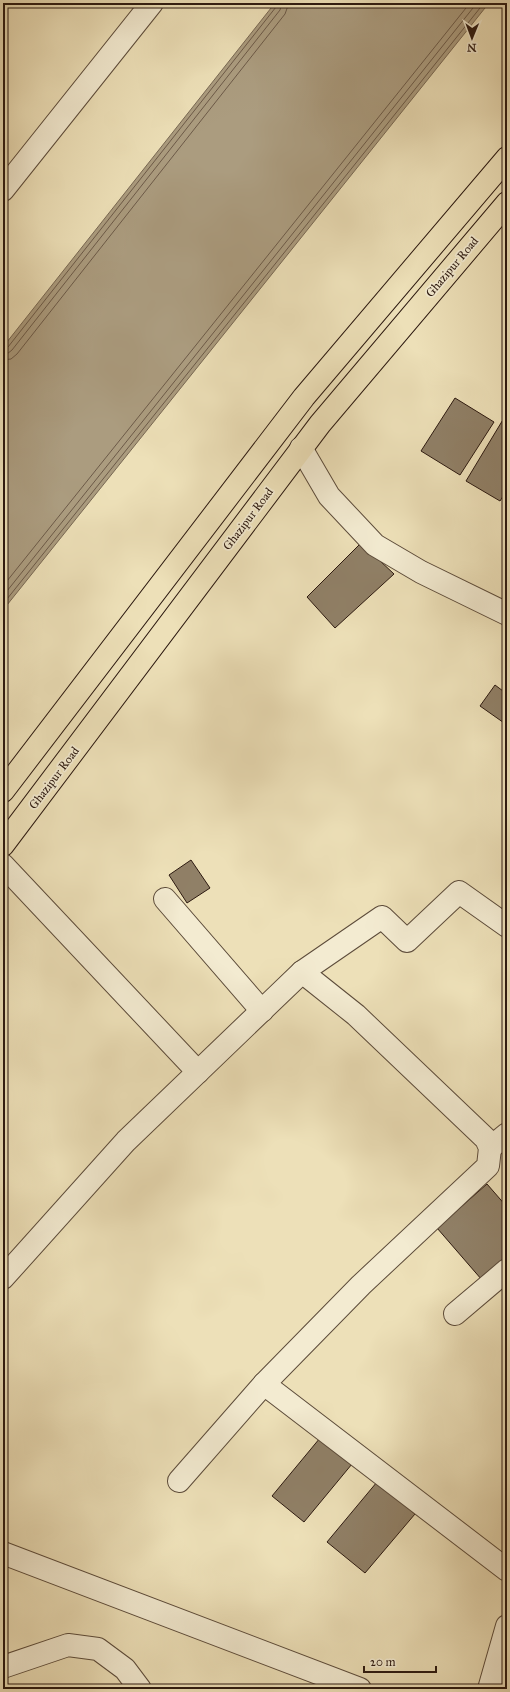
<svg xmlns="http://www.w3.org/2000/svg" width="510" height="1692" font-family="'IM FELL Great Primer',serif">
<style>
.water{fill:#ab9c7f;stroke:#786853}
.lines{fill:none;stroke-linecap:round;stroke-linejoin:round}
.shore{stroke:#6c5a48;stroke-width:1}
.building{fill:#908067;stroke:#2c1910}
.minor-casing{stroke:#5c4b3a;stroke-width:24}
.major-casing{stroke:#2c1910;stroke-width:24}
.minor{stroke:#f3ebd1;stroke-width:22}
.major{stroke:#ede0b8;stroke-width:22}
.labels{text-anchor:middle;stroke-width:3.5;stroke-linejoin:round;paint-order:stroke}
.street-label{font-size:12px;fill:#2c1910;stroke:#f3ebd1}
</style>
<rect width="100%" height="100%" fill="#ede0b8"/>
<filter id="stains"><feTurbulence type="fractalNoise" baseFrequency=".005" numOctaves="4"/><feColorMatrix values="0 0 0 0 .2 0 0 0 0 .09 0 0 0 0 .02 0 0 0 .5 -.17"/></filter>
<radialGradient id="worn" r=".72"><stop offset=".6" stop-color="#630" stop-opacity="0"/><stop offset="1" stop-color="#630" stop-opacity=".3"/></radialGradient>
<!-- water -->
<polygon class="water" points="275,3 489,3 3,610 3,347"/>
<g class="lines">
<!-- shore -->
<g class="shore">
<polyline points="3,349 8,347 276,7 277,3"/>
<polyline points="3,354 7,354 12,350 280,10 282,3"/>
<polyline points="3,360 11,359 17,354 285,14 289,3"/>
<polyline points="3,586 470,3"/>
<polyline points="3,596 477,3"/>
<polyline points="3,604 484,3"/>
</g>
</g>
<!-- building -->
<g class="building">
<polygon points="455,398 494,422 460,475 421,451"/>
<polygon points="507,413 507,490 500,501 466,481"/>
<polygon points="361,543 394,574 335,628 307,597"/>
<polygon points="495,685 507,694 507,725 480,706"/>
<polygon points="191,860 210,888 187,903 169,875"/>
<polygon points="487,1184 507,1207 507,1259 482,1280 437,1228"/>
<polygon points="320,1438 352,1464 304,1522 272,1496"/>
<polygon points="377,1482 415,1514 365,1573 327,1542"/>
</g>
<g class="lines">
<defs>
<g id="minor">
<polyline points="3,190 152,3"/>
<polyline points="301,448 329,496 375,545 421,572 507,614"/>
<polyline points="3,865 198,1072"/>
<polyline points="165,899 262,1011"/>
<polyline points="490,1148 507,1134"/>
<polyline points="3,1278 126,1141 302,972 382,917 407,941 459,892 507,926"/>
<polyline points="455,1314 507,1270"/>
<polyline points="264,1384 507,1570"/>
<polyline points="179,1481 264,1384 361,1285 488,1166 490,1148 486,1139 356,1015 302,972"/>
<polyline points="3,1553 360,1689"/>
<polyline points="3,1667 68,1645 98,1649 125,1669 140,1689"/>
<polyline points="489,1689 507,1626"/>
</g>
<g id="major">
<polyline points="3,791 304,397 507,158"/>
<polyline points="3,845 320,424 507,203"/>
</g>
</defs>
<!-- minor casing -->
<use href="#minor" class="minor-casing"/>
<!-- major casing -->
<use href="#major" class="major-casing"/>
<!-- minor -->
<use href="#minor" class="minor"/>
<!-- major -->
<use href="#major" class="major"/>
</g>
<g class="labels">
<!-- street labels -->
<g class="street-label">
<text transform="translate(452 267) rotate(-50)" y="4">Ghazipur Road</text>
<text transform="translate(248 519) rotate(-53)" y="4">Ghazipur Road</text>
<text transform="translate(54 778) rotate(-53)" y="4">Ghazipur Road</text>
</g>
</g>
<!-- margin -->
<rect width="510" height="1692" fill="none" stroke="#ede0b8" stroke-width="16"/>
<rect x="4" y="4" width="502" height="1684" fill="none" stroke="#2c1910" stroke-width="2"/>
<rect x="8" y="8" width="494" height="1676" fill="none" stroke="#2c1910"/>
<!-- north arrow -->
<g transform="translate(472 38) rotate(181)" stroke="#f3ebd1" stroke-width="3" paint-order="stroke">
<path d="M0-3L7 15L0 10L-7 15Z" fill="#2c1910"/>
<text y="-6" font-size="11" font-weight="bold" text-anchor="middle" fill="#2c1910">N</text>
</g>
<!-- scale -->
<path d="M364 1666v6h72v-6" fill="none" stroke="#2c1910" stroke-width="2"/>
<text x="370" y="1666" font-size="12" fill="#2c1910" stroke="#f3ebd1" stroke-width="3" paint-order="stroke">20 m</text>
<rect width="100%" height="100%" filter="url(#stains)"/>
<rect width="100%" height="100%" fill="url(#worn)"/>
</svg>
